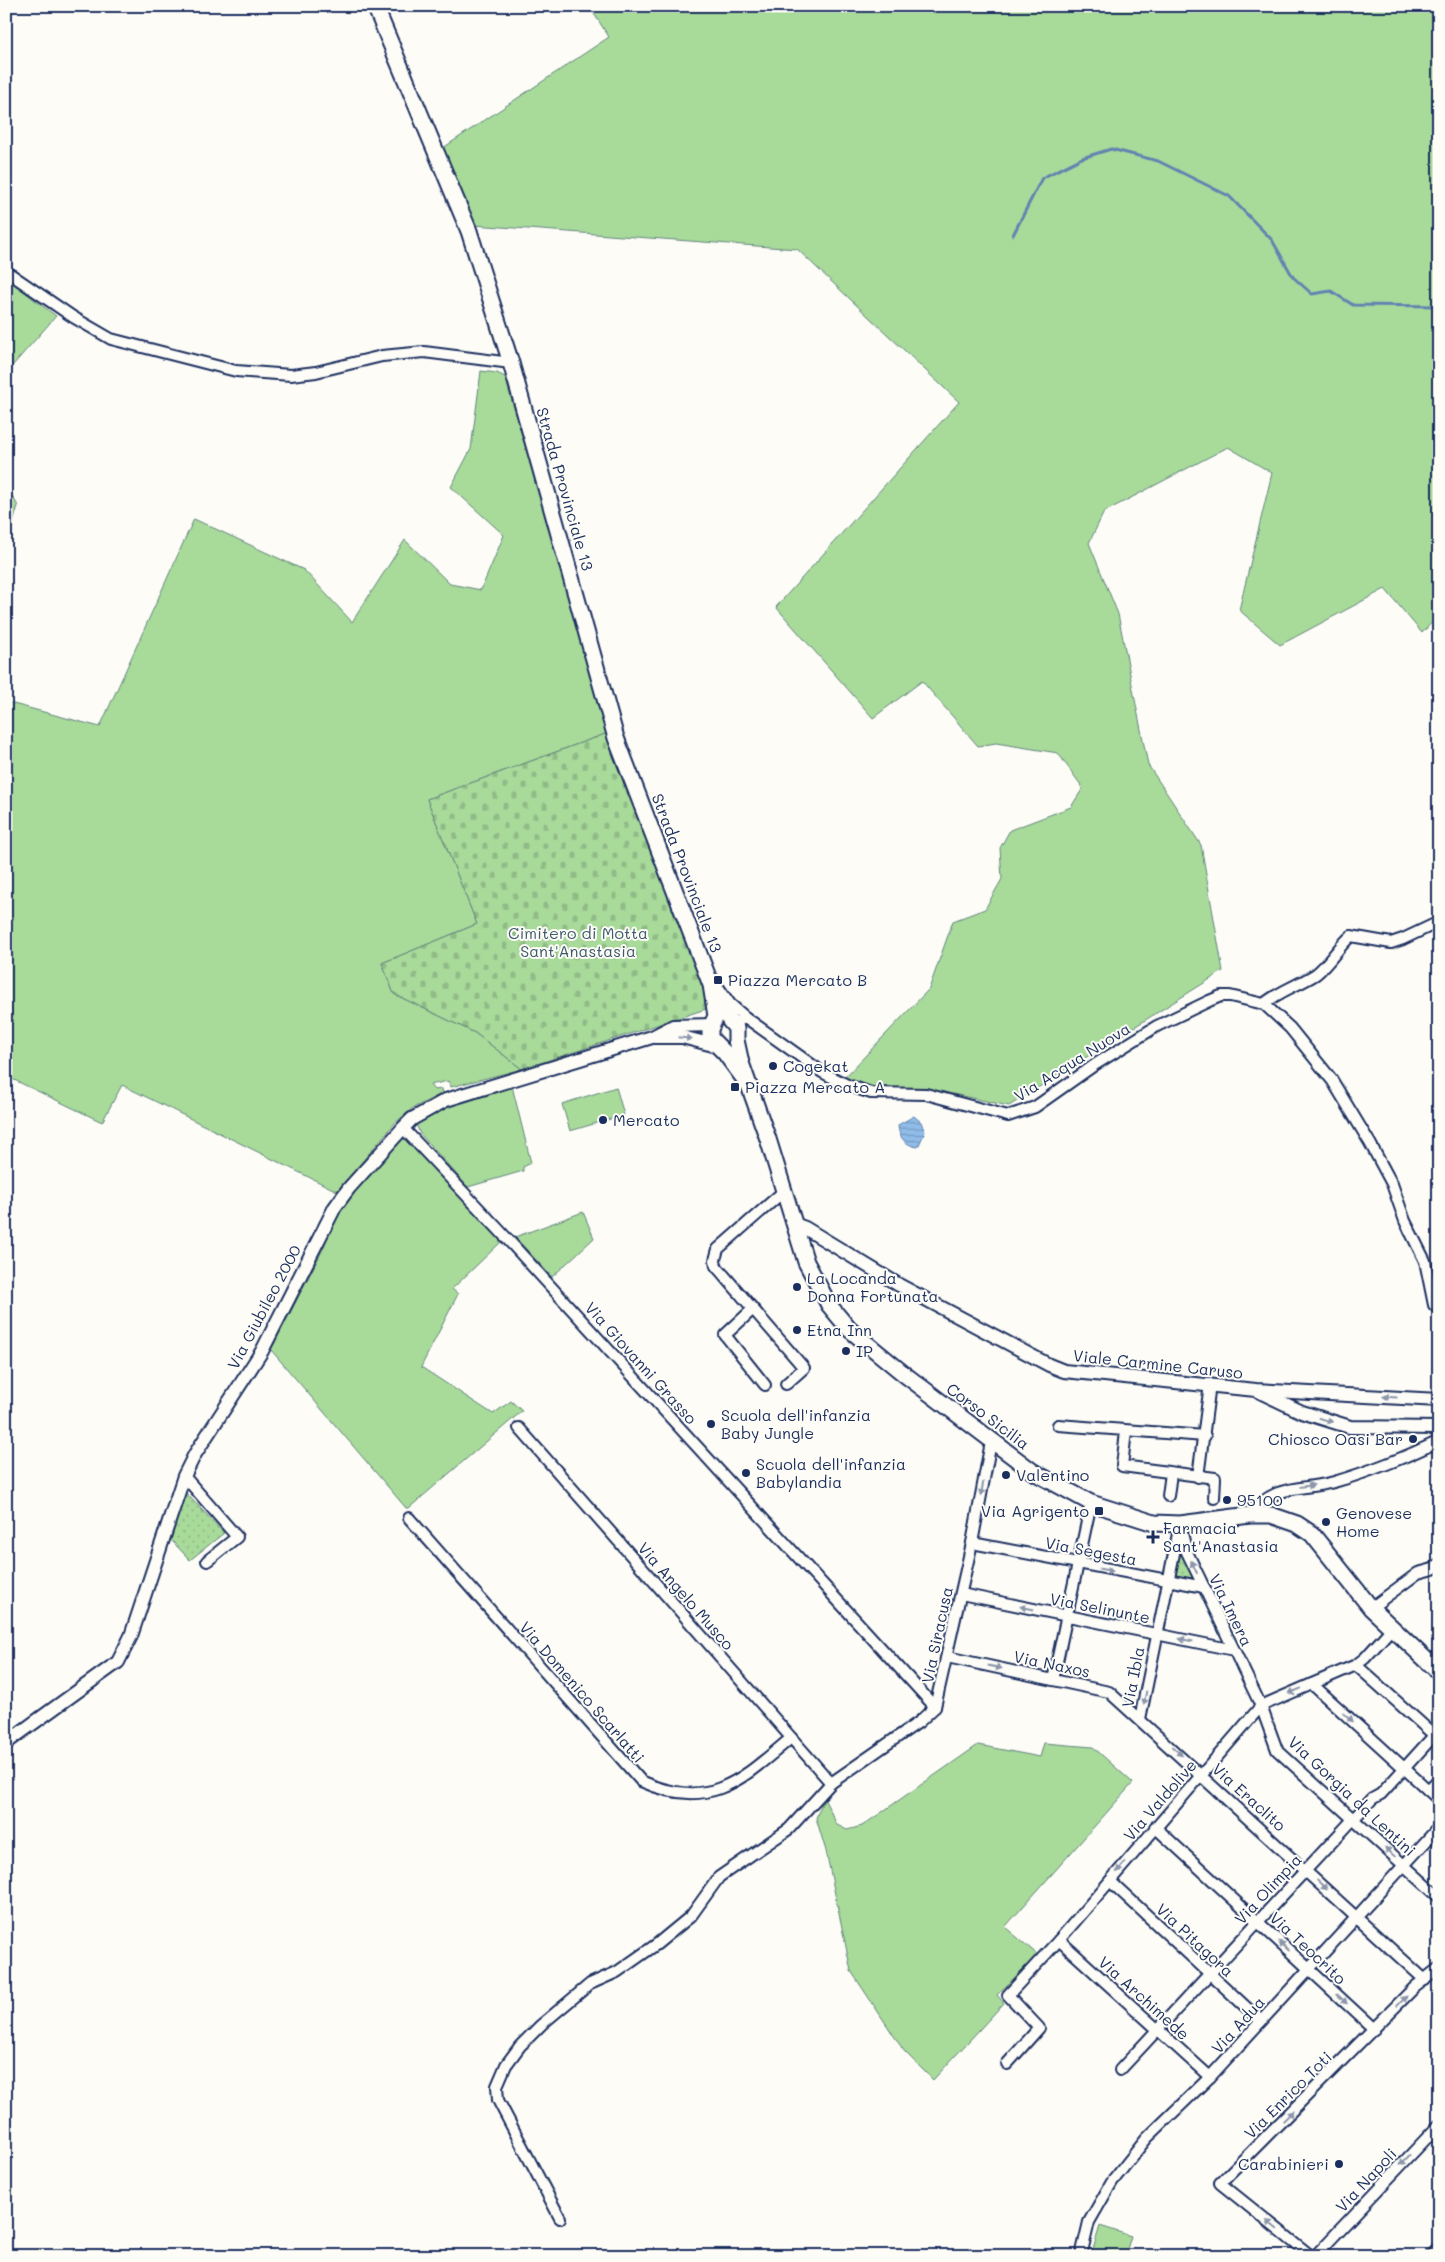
<svg xmlns="http://www.w3.org/2000/svg" width="1445" height="2262" font-family="Mali,sans-serif">
<style>
.grass{fill:#a8da9a;stroke:#62847c}
.cemetery{fill:url(#cemetery-stones);stroke:#62847c}
.garden{fill:url(#garden-dots);stroke:#62847c}
.water{fill:url(#water-rules);stroke:#6184b1}
.lines{fill:none;stroke-linecap:round;stroke-linejoin:round}
.stream{stroke:#6184b1;stroke-width:3}
.minor-casing{stroke:#1b2f5e;stroke-width:14}
.tertiary-casing{stroke:#1b2f5e;stroke-width:16}
.secondary-casing{stroke:#1b2f5e;stroke-width:19}
.minor{stroke:#fdfcf7;stroke-width:10}
.tertiary{stroke:#fdfcf7;stroke-width:12}
.secondary{stroke:#fdfcf7;stroke-width:15}
.oneway{fill:#8c96aa}
.poi-dot{fill:#1b2f5e;stroke:#fdfcf7;stroke-width:2}
.labels{text-anchor:middle;stroke-width:4;stroke-linejoin:round;paint-order:stroke}
.street-label{font-size:16px;fill:#1b2f5e;stroke:#fdfcf7}
.park-label{font-size:16px;fill:#3e5a6d;stroke:#fdfcf7}
.poi-label{font-size:16px;fill:#1b2f5e;stroke:#fdfcf7;text-anchor:start}
</style>
<defs>
<pattern id="cemetery-stones" width="16" height="16" patternUnits="userSpaceOnUse" patternTransform="scale(1.25)"><rect width="16" height="16" fill="#a8da9a"/><path d="M2 7V4a2 2 0 0 1 4 0v3zM10 15v-3a2 2 0 0 1 4 0v3z" fill="#90bb87"/></pattern>
<pattern id="garden-dots" width="8" height="8" patternUnits="userSpaceOnUse" patternTransform="scale(1.25)"><rect width="8" height="8" fill="#a8da9a"/><path d="M2 2h.1M6 6h.1" fill="none" stroke="#90bb87" stroke-width="1.8" stroke-linecap="round"/></pattern>
<pattern id="water-rules" width="6" height="5" patternUnits="userSpaceOnUse" patternTransform="scale(1.25)"><rect width="6" height="5" fill="#90bce9"/><path d="M0 2.5h6" fill="none" stroke="#7599c0"/></pattern>
</defs>
<rect width="100%" height="100%" fill="#fdfcf7"/>
<filter id="ink" filterUnits="userSpaceOnUse"><feTurbulence type="fractalNoise" baseFrequency=".02" numOctaves="2"/><feDisplacementMap in="SourceGraphic" scale="10" xChannelSelector="R" yChannelSelector="G"/><feConvolveMatrix kernelMatrix="1 2 1 2 8 2 1 2 1" color-interpolation-filters="sRGB"/></filter>
<g filter="url(#ink)">
<!-- grass -->
<g class="grass">
<polygon points="589,6 1439,6 1439,615 1422,633 1385,589 1280,645 1239,610 1272,473 1228,447 1104,512 1089,543 1118,614 1148,765 1201,845 1223,971 1009,1106 925,1088 871,1087 845,1077 929,989 953,921 985,909 1002,879 1000,848 1010,830 1071,807 1083,788 1058,753 996,743 978,746 922,681 873,718 776,607 959,402 797,249 474,225 443,148 609,37"/>
<polygon points="6,278 56,316 6,373"/>
<polygon points="481,371 497,373 505,377 608,733 427,799 477,924 382,963 394,994 475,1033 522,1069 451,1087 448,1081 430,1085 434,1090 442,1089 443,1093 413,1108 395,1123 337,1191 122,1085 102,1122 6,1076 6,702 100,727 194,519 304,570 352,622 405,540 450,584 481,590 504,535 451,487 471,449"/>
<polygon points="6,485 18,506 6,546"/>
<polygon points="512,1086 531,1163 523,1167 523,1171 468,1187 420,1134 416,1124 418,1121 447,1106"/>
<polygon points="616,1087 624,1115 570,1131 562,1104"/>
<polygon points="401,1138 412,1141 498,1234 502,1241 452,1289 458,1294 421,1367 493,1414 511,1401 522,1411 409,1508 406,1508 271,1350 323,1249 334,1219 347,1197"/>
<polygon points="583,1212 594,1238 552,1277 515,1237"/>
<polygon points="1044,1743 1093,1747 1133,1783 1005,1927 1038,1955 997,1995 1004,2003 933,2080 904,2051 851,1971 826,1851 816,1818 824,1798 837,1825 847,1830 862,1826 978,1745 1040,1757"/>
<polygon points="1100,2226 1131,2236 1125,2256 1091,2256"/>
</g>
<!-- cemetery -->
<polygon class="cemetery" points="608,733 712,1007 522,1069 475,1033 394,994 382,963 477,924 427,799"/>
<!-- garden -->
<g class="garden">
<polygon points="185,1492 224,1533 190,1560 171,1540"/>
<polygon points="1182,1555 1193,1578 1176,1576 1179,1556"/>
</g>
<!-- water -->
<path class="water" d="M914,1116l7,6 4,10 -7,15c-12,-1 -20,-10 -20,-22z"/>
<g class="lines">
<!-- stream -->
<polyline class="stream" points="1013,235 1042,178 1082,158 1111,149 1158,161 1229,196 1272,240 1293,277 1312,294 1331,291 1353,305 1439,306"/>
<defs>
<g id="minor">
<polyline points="6,271 73,317 111,339 236,371 291,375 316,372 382,356 424,352 511,363"/>
<polyline points="712,978 730,1004 745,1017"/>
<path d="M1264,1004c15,-13 35,-19 52,-30 14,-11 22,-27 35,-38l40,7 12,-4 36,-17"/>
<polyline points="734,1024 745,1017 822,1072 847,1085 871,1093 926,1094 1008,1116 1035,1107 1096,1064 1157,1026 1209,1001 1221,996 1230,996 1264,1004 1290,1028 1332,1080 1370,1143 1392,1184 1405,1221 1425,1261 1434,1305 1439,1309"/>
<polyline points="403,1128 500,1231 935,1707"/>
<polyline points="784,1191 718,1249 715,1260 716,1266 804,1368 786,1384"/>
<polyline points="752,1310 725,1335 765,1385"/>
<polyline points="1058,1425 1205,1436"/>
<polyline points="519,1428 831,1783"/>
<polyline points="1126,1431 1122,1466 1215,1478 1214,1498"/>
<polyline points="184,1476 237,1537 207,1561"/>
<polyline points="1198,1477 1210,1384"/>
<polyline points="1168,1496 1171,1473"/>
<path d="M1250,1515c24,-32 50,-24 84,-33 32,-9 75,-26 105,-41"/>
<path d="M409,1518l232,263c69,31 100,-1 150,-43"/>
<polyline points="1180,1524 1186,1550 1261,1706 1277,1750 1439,1897"/>
<polyline points="972,1543 1204,1587"/>
<polyline points="961,1594 1234,1650"/>
<polyline points="1371,1608 1418,1573 1433,1569 1439,1564"/>
<polyline points="947,1657 1109,1692 1425,1980"/>
<polyline points="1356,1665 1434,1735"/>
<polyline points="1053,1680 1091,1503"/>
<polyline points="1312,1684 1439,1800"/>
<polyline points="1140,1719 1179,1529"/>
<polyline points="1428,1790 1439,1779"/>
<polyline points="1155,1827 1374,2029"/>
<polyline points="1110,1881 1261,2021"/>
<polyline points="1059,1940 1210,2077"/>
<polyline points="1007,2064 1039,2028 1008,1995 1059,1940 1261,1706 1356,1665 1365,1658 1392,1628"/>
<polyline points="1120,2070 1372,1799 1381,1794 1439,1730"/>
<polyline points="560,2218 498,2100 497,2086 506,2065 520,2046 541,2025 590,1984 617,1972 657,1944 691,1916 719,1877 789,1829 831,1783 919,1722 935,1707 972,1543 991,1442"/>
<polyline points="1081,2256 1089,2222 1112,2182 1147,2138 1210,2077 1439,1827"/>
<polyline points="1311,2256 1220,2183 1415,1987 1439,1968"/>
<polyline points="1315,2256 1439,2125"/>
<polyline points="1431,2256 1439,2248"/>
</g>
<g id="tertiary">
<polyline points="655,1037 682,1037 717,1046"/>
<polyline points="794,1224 805,1228 899,1285 1049,1365 1064,1371 1256,1390 1439,1400"/>
<polyline points="1260,1392 1302,1412 1350,1427 1439,1428"/>
<polyline points="6,1743 118,1662 131,1636 184,1476 195,1454 262,1351 335,1207 349,1188 403,1128 412,1119 446,1100 652,1037 673,1026 713,1025"/>
</g>
<g id="secondary">
<polyline points="375,6 469,231 511,363 616,738 711,985 716,1016 710,1029 710,1038 725,1053 748,1084"/>
<polyline points="717,997 730,1021 736,1028 736,1040 741,1063 768,1139 806,1262 829,1305 849,1329 904,1374 1032,1471 1091,1503 1154,1523 1180,1524 1250,1515 1271,1515 1297,1524 1312,1534 1371,1608 1439,1672"/>
</g>
</defs>
<!-- minor casing -->
<use href="#minor" class="minor-casing"/>
<!-- tertiary casing -->
<use href="#tertiary" class="tertiary-casing"/>
<!-- secondary casing -->
<use href="#secondary" class="secondary-casing"/>
<!-- minor -->
<use href="#minor" class="minor"/>
<!-- tertiary -->
<use href="#tertiary" class="tertiary"/>
<!-- secondary -->
<use href="#secondary" class="secondary"/>
</g>
<!-- one-way arrows -->
<defs><path id="oneway-solid" d="M-6-.8H1V-3.2L6.5 0L1 3.2V.8H-6Z" transform="scale(1.25)"/></defs>
<g class="oneway">
<use href="#oneway-solid" transform="translate(685 1038) rotate(6)"/>
<use href="#oneway-solid" transform="translate(1390 1397) rotate(-176)"/>
<use href="#oneway-solid" transform="translate(1326 1420) rotate(17)"/>
<use href="#oneway-solid" transform="translate(1307 1486) rotate(-8)"/>
<use href="#oneway-solid" transform="translate(982 1489) rotate(101)"/>
<use href="#oneway-solid" transform="translate(1194 1567) rotate(-116)"/>
<use href="#oneway-solid" transform="translate(1106 1570) rotate(11)"/>
<use href="#oneway-solid" transform="translate(1027 1608) rotate(-168)"/>
<use href="#oneway-solid" transform="translate(1186 1640) rotate(-169)"/>
<use href="#oneway-solid" transform="translate(995 1667) rotate(12)"/>
<use href="#oneway-solid" transform="translate(1295 1691) rotate(157)"/>
<use href="#oneway-solid" transform="translate(1145 1698) rotate(101)"/>
<use href="#oneway-solid" transform="translate(1348 1717) rotate(42)"/>
<use href="#oneway-solid" transform="translate(1177 1751) rotate(42)"/>
<use href="#oneway-solid" transform="translate(1390 1852) rotate(-137)"/>
<use href="#oneway-solid" transform="translate(1121 1867) rotate(130)"/>
<use href="#oneway-solid" transform="translate(1322 1885) rotate(43)"/>
<use href="#oneway-solid" transform="translate(1284 1946) rotate(-137)"/>
<use href="#oneway-solid" transform="translate(1342 1999) rotate(43)"/>
<use href="#oneway-solid" transform="translate(1402 2001) rotate(-46)"/>
<use href="#oneway-solid" transform="translate(1288 2116) rotate(-45)"/>
<use href="#oneway-solid" transform="translate(1405 2160) rotate(133)"/>
<use href="#oneway-solid" transform="translate(1272 2225) rotate(-141)"/>
</g>
</g>
<!-- markers -->
<g class="poi-dot">
<rect x="713" y="975" width="10" height="10" rx="2.5"/>
<circle cx="773" cy="1066" r="5"/>
<rect x="730" y="1082" width="10" height="10" rx="2.5"/>
<circle cx="603" cy="1120" r="5"/>
<circle cx="797" cy="1287" r="5"/>
<circle cx="797" cy="1330" r="5"/>
<circle cx="846" cy="1351" r="5"/>
<circle cx="711" cy="1424" r="5"/>
<circle cx="1413" cy="1439" r="5"/>
<circle cx="746" cy="1473" r="5"/>
<circle cx="1006" cy="1475" r="5"/>
<circle cx="1227" cy="1500" r="5"/>
<rect x="1094" y="1506" width="10" height="10" rx="2.5"/>
<circle cx="1326" cy="1522" r="5"/>
<path d="M1150.5 1529.5h5v5h5v5h-5v5h-5v-5h-5v-5h5z"/>
<circle cx="1339" cy="2164" r="5"/>
</g>
<g class="labels">
<!-- street labels -->
<g class="street-label">
<text transform="translate(565 489) rotate(74)" y="6">Strada Provinciale 13</text>
<text transform="translate(687 873) rotate(69)" y="6">Strada Provinciale 13</text>
<text transform="translate(1072 1062) rotate(-32)" y="6">Via Acqua Nuova</text>
<text transform="translate(264 1307) rotate(-62)" y="6">Via Giubileo 2000</text>
<text transform="translate(641 1363) rotate(48)" y="6">Via Giovanni Grasso</text>
<text transform="translate(1158 1364) rotate(6)" y="6">Viale Carmine Caruso</text>
<text transform="translate(988 1416) rotate(37)" y="6">Corso Sicilia</text>
<text transform="translate(1091 1551) rotate(11)" y="6">Via Segesta</text>
<text transform="translate(686 1596) rotate(49)" y="6">Via Angelo Musco</text>
<text transform="translate(1100 1608) rotate(11)" y="6">Via Selinunte</text>
<text transform="translate(1231 1610) rotate(64)" y="6">Via Imera</text>
<text transform="translate(937 1635) rotate(-78)" y="6">Via Siracusa</text>
<text transform="translate(1052 1664) rotate(12)" y="6">Via Naxos</text>
<text transform="translate(1133 1677) rotate(-79)" y="6">Via Ibla</text>
<text transform="translate(582 1692) rotate(49)" y="6">Via Domenico Scarlatti</text>
<text transform="translate(1352 1796) rotate(43)" y="6">Via Gorgia da Lentini</text>
<text transform="translate(1249 1797) rotate(42)" y="6">Via Eraclito</text>
<text transform="translate(1160 1800) rotate(-49)" y="6">Via Valdolive</text>
<text transform="translate(1268 1889) rotate(-47)" y="6">Via Olimpia</text>
<text transform="translate(1195 1940) rotate(43)" y="6">Via Pitagora</text>
<text transform="translate(1308 1948) rotate(43)" y="6">Via Teocrito</text>
<text transform="translate(1144 1998) rotate(42)" y="6">Via Archimede</text>
<text transform="translate(1238 2025) rotate(-48)" y="6">Via Adua</text>
<text transform="translate(1288 2095) rotate(-45)" y="6">Via Enrico Toti</text>
<text transform="translate(1366 2180) rotate(-47)" y="6">Via Napoli</text>
</g>
<!-- park labels -->
<g class="park-label">
<text x="578" y="939">Cimitero di Motta<tspan x="578" dy="18">Sant'Anastasia</tspan></text>
</g>
<!-- poi labels -->
<g class="poi-label">
<text x="728" y="986">Piazza Mercato B</text>
<text x="783" y="1072">Cogekat</text>
<text x="745" y="1093">Piazza Mercato A</text>
<text x="613" y="1126">Mercato</text>
<text x="807" y="1284">La Locanda<tspan x="807" dy="18">Donna Fortunata</tspan></text>
<text x="807" y="1336">Etna Inn</text>
<text x="856" y="1357">IP</text>
<text x="721" y="1421">Scuola dell'infanzia<tspan x="721" dy="18">Baby Jungle</tspan></text>
<text x="1403" y="1445" text-anchor="end">Chiosco Oasi Bar</text>
<text x="756" y="1470">Scuola dell'infanzia<tspan x="756" dy="18">Babylandia</tspan></text>
<text x="1016" y="1481">Valentino</text>
<text x="1237" y="1506">95100</text>
<text x="1089" y="1517" text-anchor="end">Via Agrigento</text>
<text x="1336" y="1519">Genovese<tspan x="1336" dy="18">Home</tspan></text>
<text x="1163" y="1534">Farmacia<tspan x="1163" dy="18">Sant'Anastasia</tspan></text>
<text x="1329" y="2170" text-anchor="end">Carabinieri</text>
</g>
</g>
<!-- margin -->
<rect width="1445" height="2262" fill="none" stroke="#fdfcf7" stroke-width="25"/>
<rect x="12" y="12" width="1420" height="2237" fill="none" stroke="#1b2f5e" stroke-width="2" filter="url(#ink)"/>
</svg>
